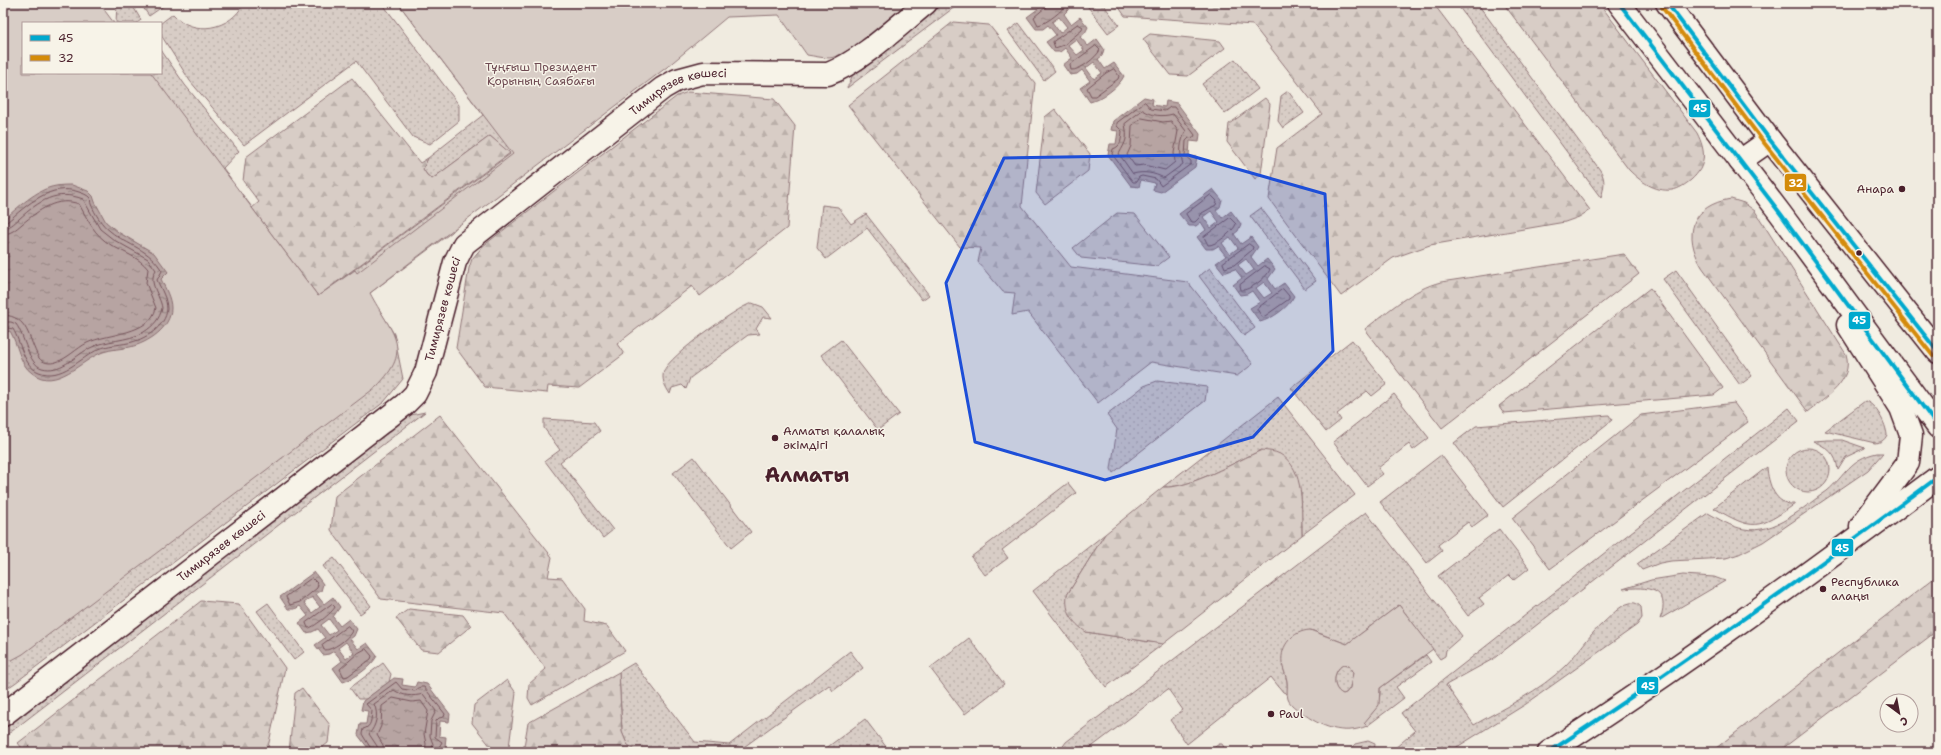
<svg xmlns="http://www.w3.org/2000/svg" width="1941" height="755" font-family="'Shantell Sans',sans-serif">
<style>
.built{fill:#e3dcd2}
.grass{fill:url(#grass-dots);stroke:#917678}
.forest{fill:url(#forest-firs);stroke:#917678}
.park{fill:#d8cdc6;stroke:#917678;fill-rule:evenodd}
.water{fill:url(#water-ripples);stroke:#8b6f72;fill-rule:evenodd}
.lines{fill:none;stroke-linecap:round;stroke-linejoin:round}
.shore{stroke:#76545b;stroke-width:1}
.secondary-casing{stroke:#4a1f2b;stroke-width:25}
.secondary{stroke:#f7f3e8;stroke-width:22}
.bus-1-casing{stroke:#f7f3e8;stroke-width:7}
.bus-2-casing{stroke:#f7f3e8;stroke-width:7}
.bus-1{stroke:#00a9ce;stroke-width:4}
.bus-2{stroke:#d48b09;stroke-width:4}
.marked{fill:#1d4ed8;fill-opacity:0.2;stroke:#1d4ed8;stroke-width:3;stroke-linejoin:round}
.poi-dot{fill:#4a1f2b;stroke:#f7f3e8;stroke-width:1.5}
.labels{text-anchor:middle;stroke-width:3;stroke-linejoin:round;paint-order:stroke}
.park-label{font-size:12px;fill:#6e4a52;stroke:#f7f3e8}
.street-label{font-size:12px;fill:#4a1f2b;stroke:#f7f3e8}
.poi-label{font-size:12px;fill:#4a1f2b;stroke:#f7f3e8;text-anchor:start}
.town-label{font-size:20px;font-weight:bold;fill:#4a1f2b;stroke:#f7f3e8}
.line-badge{stroke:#f7f3e8;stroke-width:1.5}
.badge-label{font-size:11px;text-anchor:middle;font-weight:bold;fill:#fff}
</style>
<defs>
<pattern id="grass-dots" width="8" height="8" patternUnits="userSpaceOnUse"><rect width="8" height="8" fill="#d8cdc6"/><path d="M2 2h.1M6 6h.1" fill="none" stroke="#bbb0aa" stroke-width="1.8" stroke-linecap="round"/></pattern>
<pattern id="forest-firs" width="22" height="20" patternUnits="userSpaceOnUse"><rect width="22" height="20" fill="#d8cdc6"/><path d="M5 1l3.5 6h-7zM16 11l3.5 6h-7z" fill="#bbb0aa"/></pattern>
<pattern id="water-ripples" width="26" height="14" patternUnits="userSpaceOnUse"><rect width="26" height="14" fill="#b7a4a2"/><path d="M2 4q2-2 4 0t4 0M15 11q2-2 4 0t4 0" fill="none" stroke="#978584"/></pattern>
</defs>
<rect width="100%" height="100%" fill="#f0ebe0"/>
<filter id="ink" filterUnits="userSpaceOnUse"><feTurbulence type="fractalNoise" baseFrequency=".025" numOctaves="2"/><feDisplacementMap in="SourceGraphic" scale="8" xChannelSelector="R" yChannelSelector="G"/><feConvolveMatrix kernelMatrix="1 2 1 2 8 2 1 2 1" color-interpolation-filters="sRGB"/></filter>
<g filter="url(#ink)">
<!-- built -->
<polygon class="built" points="1927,3 1938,3 1938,18"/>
<!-- grass -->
<g class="grass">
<polygon points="117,3 131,3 141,20 137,23 116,23"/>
<polygon points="140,3 165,3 165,5 149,16"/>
<path d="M244,3h138l77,102v16l-29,23 -17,-7 -57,-76 -112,84 -54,-64 -29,-46v-12l12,-9c20,23 58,16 71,-11z"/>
<polygon points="398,3 627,36 452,232 370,293 344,333 379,309 394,334 403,379 384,402 15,683 3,691 3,578 242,194 319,296 510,154 490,136 432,179 427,175 423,169 428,158 483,115"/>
<polygon points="943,3 960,3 847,88 854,72 860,66"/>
<polygon points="1085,3 1102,3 1119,25 1108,33"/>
<path d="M1456,3h21l123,167c6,10 4,17 1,28z"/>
<polygon points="1019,23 1055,71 1044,80 1008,31"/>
<polygon points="161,50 185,85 239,151 223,168 231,179 133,73 161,73"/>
<polygon points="1235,59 1258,89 1225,114 1202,84"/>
<polygon points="1288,91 1304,113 1283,128 1278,121 1281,96"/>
<polygon points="822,205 838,207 851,224 866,214 929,295 922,300 867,228 826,259 817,248"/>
<polygon points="1261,208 1316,281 1305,289 1250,216"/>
<polygon points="1210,268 1255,328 1244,336 1199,276"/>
<polygon points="1676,270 1752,376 1740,385 1663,279"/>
<path d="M752,303l11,4 9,11 -9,-1 -7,12 4,5 -12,1 -58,43 -4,11 -4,-4 -10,3 -2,6c-5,-8 -9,-15 -6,-23 4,-14 73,-64 88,-68z"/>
<polygon points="841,340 899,414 878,430 821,355"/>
<polygon points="1352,340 1387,384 1372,396 1367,391 1337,414 1341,420 1326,432 1291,388"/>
<polygon points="1157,381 1207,387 1205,401 1113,473 1111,469 1117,429 1107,415 1144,386"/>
<polygon points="1394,394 1429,438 1413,450 1409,444 1378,468 1383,474 1367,486 1333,442"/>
<path d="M1278,397l77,98 -53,40 -1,-42 -39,-43c-26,11 -72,39 -99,37z"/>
<path d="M1865,401c11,3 21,23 22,34 -3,6 -6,7 -12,8l-50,-12z"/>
<path d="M1789,408l10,13 -306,238 -47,26 28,40c31,-18 66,-34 91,-59 14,-14 23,-30 38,-43 8,-7 17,-18 27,-20 5,-1 8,1 11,4l1,11 -5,7 -111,79 -77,48h-53l-2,-3 21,-18 -14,-18z"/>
<polygon points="425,412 3,738 3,728 394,425 406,416"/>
<polygon points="1609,415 1612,420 1503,507 1454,443 1476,426"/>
<polygon points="544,419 594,422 600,431 560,462 613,530 603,538 545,461 560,450 544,428"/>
<path d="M1828,440h14l23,8 -19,9 -8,13c-2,-17 -10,-22 -25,-29z"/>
<circle cx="1808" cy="470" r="22"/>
<path d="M1877,453h6l-15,17 -105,72 -24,12 -13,4 -55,3 -11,2 -18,7 -5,-6 71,-51c11,6 23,14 36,16 31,6 59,-22 83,-38 19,-16 22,-32 50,-38z"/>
<polygon points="1441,455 1488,515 1472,527 1468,522 1438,545 1442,551 1427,563 1380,502"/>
<polygon points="694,457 751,532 731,548 673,473"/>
<path d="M1767,467c1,16 8,39 28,37 -37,26 -42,27 -81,4z"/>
<polygon points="1068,483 1076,493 1002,550 1008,558 985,575 971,557"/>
<polygon points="1366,512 1462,636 1446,650 1445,656 1440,659 1399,605 1347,644 1311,630 1282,663 1287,681 1288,694 1283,692 1271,677 1187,744 1170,720 1183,710 1168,689 1085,752 1059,752 1066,742"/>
<polygon points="1499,529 1529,568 1514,580 1509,575 1479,598 1484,604 1468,616 1438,576"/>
<polygon points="1105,534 1067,595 1086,632 1163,644 1106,687 1033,591"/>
<polygon points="334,558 371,606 360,614 323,566"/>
<path d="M1683,575l31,2 11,4 -65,38c12,-31 -13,-33 -37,-30l28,-9z"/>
<polygon points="268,603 304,652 294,660 257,611"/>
<polygon points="969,638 1004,684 965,714 930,668"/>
<polygon points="850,651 863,668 833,691 829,685 737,752 636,752 627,744 622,732 619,672 634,663 695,742 729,745"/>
<path d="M1426,655l5,7 -35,25 8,11 -37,28 -4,-3c11,-11 18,-19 17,-35z"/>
<polygon points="383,663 391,674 389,682 366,699 358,699 350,688"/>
<path d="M1343,665l6,1 4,7 -3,15 -4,5 -3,1c-12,-4 -10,-24 0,-29z"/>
<polygon points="865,719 890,752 821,752"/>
<polygon points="1368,741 1375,744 1374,752 1348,752 1355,744"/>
<polygon points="1219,744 1222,744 1227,752 1208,752"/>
</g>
<!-- forest -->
<g class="forest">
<polygon points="1116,3 1433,3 1590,210 1579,217 1565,222 1430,245 1393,258 1341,296 1269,199 1277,148 1322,114 1253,25 1125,16"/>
<path d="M1503,3h96l98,130c9,18 10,33 -6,47 -5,4 -12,9 -19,10 -17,2 -32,-9 -43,-20z"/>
<polygon points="953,22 989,25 1035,83 1022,206 1071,267 1188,282 1253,364 1237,376 1151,362 1098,403 1028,312 1012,315 1015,293 1003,292 978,262 981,248 960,247 848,105"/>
<polygon points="1150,34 1220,41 1225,48 1188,76 1171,75 1143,39"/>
<polygon points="352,78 420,163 428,158 423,169 427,175 432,179 490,136 510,153 318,296 252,208 259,202 243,181 246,157"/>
<polygon points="688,92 774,99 795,126 787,228 700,296 692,286 617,344 624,354 579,388 548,386 547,393 485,387 456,348 469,268 472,259 483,246 677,96"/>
<polygon points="1265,98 1270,104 1261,174 1255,179 1227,142 1229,124"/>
<polygon points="1055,109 1090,154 1088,171 1045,204 1036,193 1045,117"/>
<path d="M1731,199l13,4 11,8 91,143c8,27 -20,43 -38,58l-106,-145c-20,-33 -10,-62 29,-68z"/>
<polygon points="1117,213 1135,214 1169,257 1157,266 1081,258 1073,248"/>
<path d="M1624,254l15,20 -197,154 -77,-99c24,-18 47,-40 76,-47z"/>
<polygon points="1650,288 1723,388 1714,395 1504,413 1499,406"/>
<polygon points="1734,403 1748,422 1550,569 1512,518 1641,415"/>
<polygon points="440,415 552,557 548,577 562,578 585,609 584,621 607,626 625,651 532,705 528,698 529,684 546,669 504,613 381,599 331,530 335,496"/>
<path d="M1262,450c5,1 13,1 18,4 26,15 21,56 22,81l-139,109 -77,-12c-14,-10 -21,-20 -19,-37l38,-61 58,-47c27,2 73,-26 99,-37z"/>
<polygon points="1938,575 1938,630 1778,752 1711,752"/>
<polygon points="201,601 239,604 285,668 267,752 25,752 18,743"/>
<polygon points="409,609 463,615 471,626 439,652 421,650 396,618"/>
<polygon points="619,672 622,732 627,744 636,752 523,752 528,723"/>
<polygon points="507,680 516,693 509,747 503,752 495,752 472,723 474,705"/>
<polygon points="302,688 330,725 328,743 316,752 289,752 295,693"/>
</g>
<!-- park -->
<g class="park">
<path d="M3,3h96l15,20h-91v50h128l167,223 37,-26 2,3 156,-119 -115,-151h511c-16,12 -61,54 -80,55 -7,0 -15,-2 -22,-3l-28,-40 -52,2 -60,50 -297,226c20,39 46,55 6,94l-353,267 -11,6 -9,1z"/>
<path d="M1399,605l34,44 -53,39 -1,17 -15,18 3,3c-24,10 -46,1 -66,-14 -4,-3 -11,-7 -13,-13 -2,-5 0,-13 -1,-18 -1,-6 -4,-12 -5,-18 -2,-18 11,-32 28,-33l37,14zM1343,665l6,1 4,7 -3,15 -4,5 -3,1c-12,-5 -10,-24 0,-29z"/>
</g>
<!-- water -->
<g class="water">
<path d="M1046,3h24l-2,7 -4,4 7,10 9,-7 8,10 -3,6 -5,4 8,9 9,-7 7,10 -2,7 -4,3 7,10 9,-6 10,13c-5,11 -22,23 -34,26l-10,-14 10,-7 -8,-11 -5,4 -7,1 -7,-10 9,-7 -7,-10 -5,4h-6l-8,-10 10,-7 -8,-10 -5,4h-7l-9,-12zM1059,17l8,10 -7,6 -8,-11zM1076,39l8,11 -7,5 -9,-10zM1094,62l8,11 -8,6 -8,-11z"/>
<polygon points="1144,97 1153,99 1152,105 1165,107 1166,101 1177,103 1200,134 1199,142 1190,141 1189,156 1197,157 1195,167 1161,192 1153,190 1155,183 1141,180 1139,187 1131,186 1108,155 1110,144 1116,144 1118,131 1111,130 1113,121"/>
<path d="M72,185l16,6 5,5 2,6 11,20 12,10 36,21 14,19 -7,7c4,9 10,19 10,29 0,20 -23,35 -41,39 -9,2 -18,2 -27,5 -22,8 -47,40 -71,21 -13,-9 -14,-29 -22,-42l-3,1 -4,-2v-110c15,-12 33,-31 53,-34 5,-1 11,-1 16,-1z"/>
<path d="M1213,189l9,11 -2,7 -4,3 6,8 9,-7 10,13 -3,7 -4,3 7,10 10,-7 7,10 -7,10 7,9 9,-7 8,10 -7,10 7,10 9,-6 10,13c-5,11 -22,23 -34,26l-10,-14 10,-6 -8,-11 -5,3 -7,1 -7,-10 9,-7 -7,-9 -11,4 -8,-10 10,-7 -8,-10 -5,3h-7l-9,-12 9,-7 -5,-8 -5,4h-7l-10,-12zM1211,211l8,11 -8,6 -8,-11zM1230,237l8,11 -8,6 -8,-11zM1246,259l8,11 -8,5 -8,-10zM1264,282l8,11 -8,5 -8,-10z"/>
<path d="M314,572l9,12 -2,7 -5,3 8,10 9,-7 7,10 -7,10 7,9 9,-7 8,10 -3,7 -4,3 8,10 9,-6 10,13c-6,11 -23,23 -34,26l-10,-14 9,-7 -8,-10 -5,3 -6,1 -8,-10 10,-7 -7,-9 -6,3 -6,1 -7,-10 9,-7 -8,-10 -5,3h-7l-8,-12zM312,597l8,10 -8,6 -8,-10zM329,619l8,11 -8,5 -8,-10zM346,642l8,11 -8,6 -8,-11z"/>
<polygon points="394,678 403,679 402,685 415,687 417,682 427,684 450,714 449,722 440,721 439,736 446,737 445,747 438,752 371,752 358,735 360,724 366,724 368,711 361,710 363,701"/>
</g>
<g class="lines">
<!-- shore -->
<g class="shore">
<path d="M1047,3l-1,4 -12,10 4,8c8,-1 26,-15 29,-22"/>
<polygon points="1078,24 1083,27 1082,30 1064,45 1055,48 1053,42"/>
<path d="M1096,46l4,4c-4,8 -21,21 -29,20l-1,-5z"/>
<polygon points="1114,69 1119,76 1118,79 1095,96 1091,96 1087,88 1106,73"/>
<path d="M1145,102l6,7 14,2 5,-4h4l21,28 -1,2 -5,1 -3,3 -1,15 6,5v3l-30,22 -5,-7 -14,-3 -3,1 -3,5h-3l-21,-28 1,-5c9,-3 8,-10 9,-18l-5,-5v-3z"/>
<path d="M1143,110c9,6 19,7 30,4l13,17c-6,11 -7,21 -3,33l-19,14c-10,-5 -20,-7 -31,-4l-14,-20c7,-13 9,-14 6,-30z"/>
<polygon points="1142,118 1163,122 1171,121 1178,131 1174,153 1175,162 1165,170 1144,165 1135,166 1127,155 1131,146 1132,126"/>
<polygon points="1211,195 1217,201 1216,205 1202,213 1199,218 1195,222 1191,222 1186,214"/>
<path d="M1230,218l6,6c-2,7 -21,22 -28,21l-4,-8z"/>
<path d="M3,223l4,-1c20,-17 44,-40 72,-30 3,1 9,3 11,6 1,2 0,4 1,6 4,10 11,21 19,27 18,15 40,18 52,40l-5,9c4,9 10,19 10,29 -1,18 -23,31 -39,34 -10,2 -20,2 -29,6 -19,9 -38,32 -60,23 -16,-6 -18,-30 -26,-43l-10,-2"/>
<path d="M3,228c7,0 11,-5 16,-9 20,-18 37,-30 64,-20l17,30 14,11 34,19 8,11c-9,13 4,24 6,38 -2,11 -9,18 -18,24 -17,10 -38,7 -56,17 -14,8 -28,24 -46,19 -14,-4 -17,-32 -26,-44l-5,-2h-8"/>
<path d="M3,234c8,0 13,-5 19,-10 17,-14 35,-28 57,-20 9,16 15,31 32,41 13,8 28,12 37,24l-2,14 10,25c-6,27 -48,25 -69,35 -10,5 -20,16 -31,19 -6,2 -13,1 -17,-4 -11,-19 -10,-42 -36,-43"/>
<polygon points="1249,244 1253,247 1252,250 1234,265 1225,268 1223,263"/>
<path d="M1265,266l5,3c-2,8 -21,22 -29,21l-1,-5z"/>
<polygon points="1283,289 1289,296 1289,299 1265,316 1262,317 1257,309"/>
<polygon points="312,578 318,584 317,588 300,602 290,605 286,597"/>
<path d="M332,604l3,3c-2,5 -23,22 -27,21l-2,-5z"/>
<path d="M348,626l4,5c-3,7 -20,20 -28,19l-2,-5z"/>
<polygon points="366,649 372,656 371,659 348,676 344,677 340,669 358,653"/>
<path d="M373,752l-11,-18 1,-5c9,-2 8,-10 9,-18l-6,-7 30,-22 6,7 13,2 5,-4h4l21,27 -1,3 -5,1 -3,3 -1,16 7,5 -6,10"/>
<path d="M378,752l-1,-6 -8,-12c7,-8 10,-19 5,-30l20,-14c8,6 19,7 29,4l13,17 -5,10 -1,15 3,8 -2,8"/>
<polyline points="384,752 383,745 377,735 381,726 382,706 393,698 412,702 421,701 428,711 424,734 426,744 425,752"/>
</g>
<defs>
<g id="secondary">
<polyline points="1619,3 1780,213 1938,427"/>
<polyline points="1667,3 1770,140 1938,352"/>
<polyline points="1740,161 1770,140"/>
<polyline points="1848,325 1901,408 1911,435 1908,463 1861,526"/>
<path id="s1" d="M3,715l401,-310 11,-11 11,-22 29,-110 9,-18 199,-156 14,-8 26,-7 125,1c31,-11 71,-49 98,-71"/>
<path d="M1549,752c134,-86 262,-180 389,-275"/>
</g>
</defs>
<!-- secondary casing -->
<use href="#secondary" class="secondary-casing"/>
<!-- secondary -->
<use href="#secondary" class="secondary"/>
<defs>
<g id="bus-1">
<polyline points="1619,3 1780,213 1938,427"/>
<polyline points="1667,3 1770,140 1938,352"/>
<path d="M1549,752c133,-87 262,-180 389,-275"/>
</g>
<polyline id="bus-2" points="1662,7 1765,144 1933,356"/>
</defs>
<!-- bus-1 casing -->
<use href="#bus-1" class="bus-1-casing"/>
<!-- bus-2 casing -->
<use href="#bus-2" class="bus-2-casing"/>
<!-- bus-1 -->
<use href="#bus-1" class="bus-1"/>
<!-- bus-2 -->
<use href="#bus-2" class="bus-2"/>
</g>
</g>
<!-- marked area -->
<path class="marked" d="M1188,155l137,39 8,157 -80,86 -148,43 -130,-38 -29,-159 58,-125z"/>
<!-- markers -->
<g class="poi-dot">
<circle cx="1902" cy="189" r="4"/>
<circle cx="1859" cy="253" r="3.5"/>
<circle cx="775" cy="438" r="4"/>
<circle cx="1823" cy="589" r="4"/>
<circle cx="1271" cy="714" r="4"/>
</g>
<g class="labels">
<!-- park labels -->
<g class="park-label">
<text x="541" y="71">Тұңғыш Президент<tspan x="541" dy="14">Қорының Саябағы</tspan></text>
</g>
<!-- street labels -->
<g class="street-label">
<text dy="4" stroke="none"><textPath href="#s1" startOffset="947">Тимирязев көшесі</textPath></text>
<text dy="4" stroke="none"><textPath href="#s1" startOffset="612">Тимирязев көшесі</textPath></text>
<text dy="4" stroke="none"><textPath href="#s1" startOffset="276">Тимирязев көшесі</textPath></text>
</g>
<!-- poi labels -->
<g class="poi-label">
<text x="1894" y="193" text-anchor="end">Анара</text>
<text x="783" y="435">Алматы қалалық<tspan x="783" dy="14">әкімдігі</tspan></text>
<text x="1831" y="586">Республика<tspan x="1831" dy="14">алаңы</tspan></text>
<text x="1279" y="718">Paul</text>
</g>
<!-- town labels -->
<g class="town-label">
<text x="807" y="482">Алматы</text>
</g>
</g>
<g class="line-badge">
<rect x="1688" y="99" width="23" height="19" rx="4" fill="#00a9ce"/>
<rect x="1784" y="173" width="23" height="19" rx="4" fill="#d48b09"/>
<rect x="1848" y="311" width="23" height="19" rx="4" fill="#00a9ce"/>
<rect x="1831" y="538" width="23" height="19" rx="4" fill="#00a9ce"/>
<rect x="1636" y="676" width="23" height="19" rx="4" fill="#00a9ce"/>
</g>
<g class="badge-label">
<text x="1700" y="112">45</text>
<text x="1796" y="187">32</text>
<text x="1859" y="324">45</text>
<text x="1842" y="552">45</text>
<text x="1648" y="690">45</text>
</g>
<!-- margin -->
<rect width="1941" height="755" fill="none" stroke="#f7f3e8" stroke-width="16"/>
<rect x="8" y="8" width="1925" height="739" fill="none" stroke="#4a1f2b" stroke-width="1.5" filter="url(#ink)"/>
<!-- legend -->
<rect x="22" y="22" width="140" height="52" fill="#f7f3e8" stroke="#b29e9c"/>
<rect x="30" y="35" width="20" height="6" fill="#00a9ce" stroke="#b29e9c"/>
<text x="58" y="42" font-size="12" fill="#4a1f2b">45</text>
<rect x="30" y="55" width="20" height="6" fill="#d48b09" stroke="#b29e9c"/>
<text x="58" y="62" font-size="12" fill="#4a1f2b">32</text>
<!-- north arrow -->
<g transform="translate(1899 713) rotate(148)"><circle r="19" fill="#f7f3e8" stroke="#b29e9c"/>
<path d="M0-3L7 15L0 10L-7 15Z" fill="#4a1f2b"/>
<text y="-6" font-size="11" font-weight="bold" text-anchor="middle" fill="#4a1f2b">С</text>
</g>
</svg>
